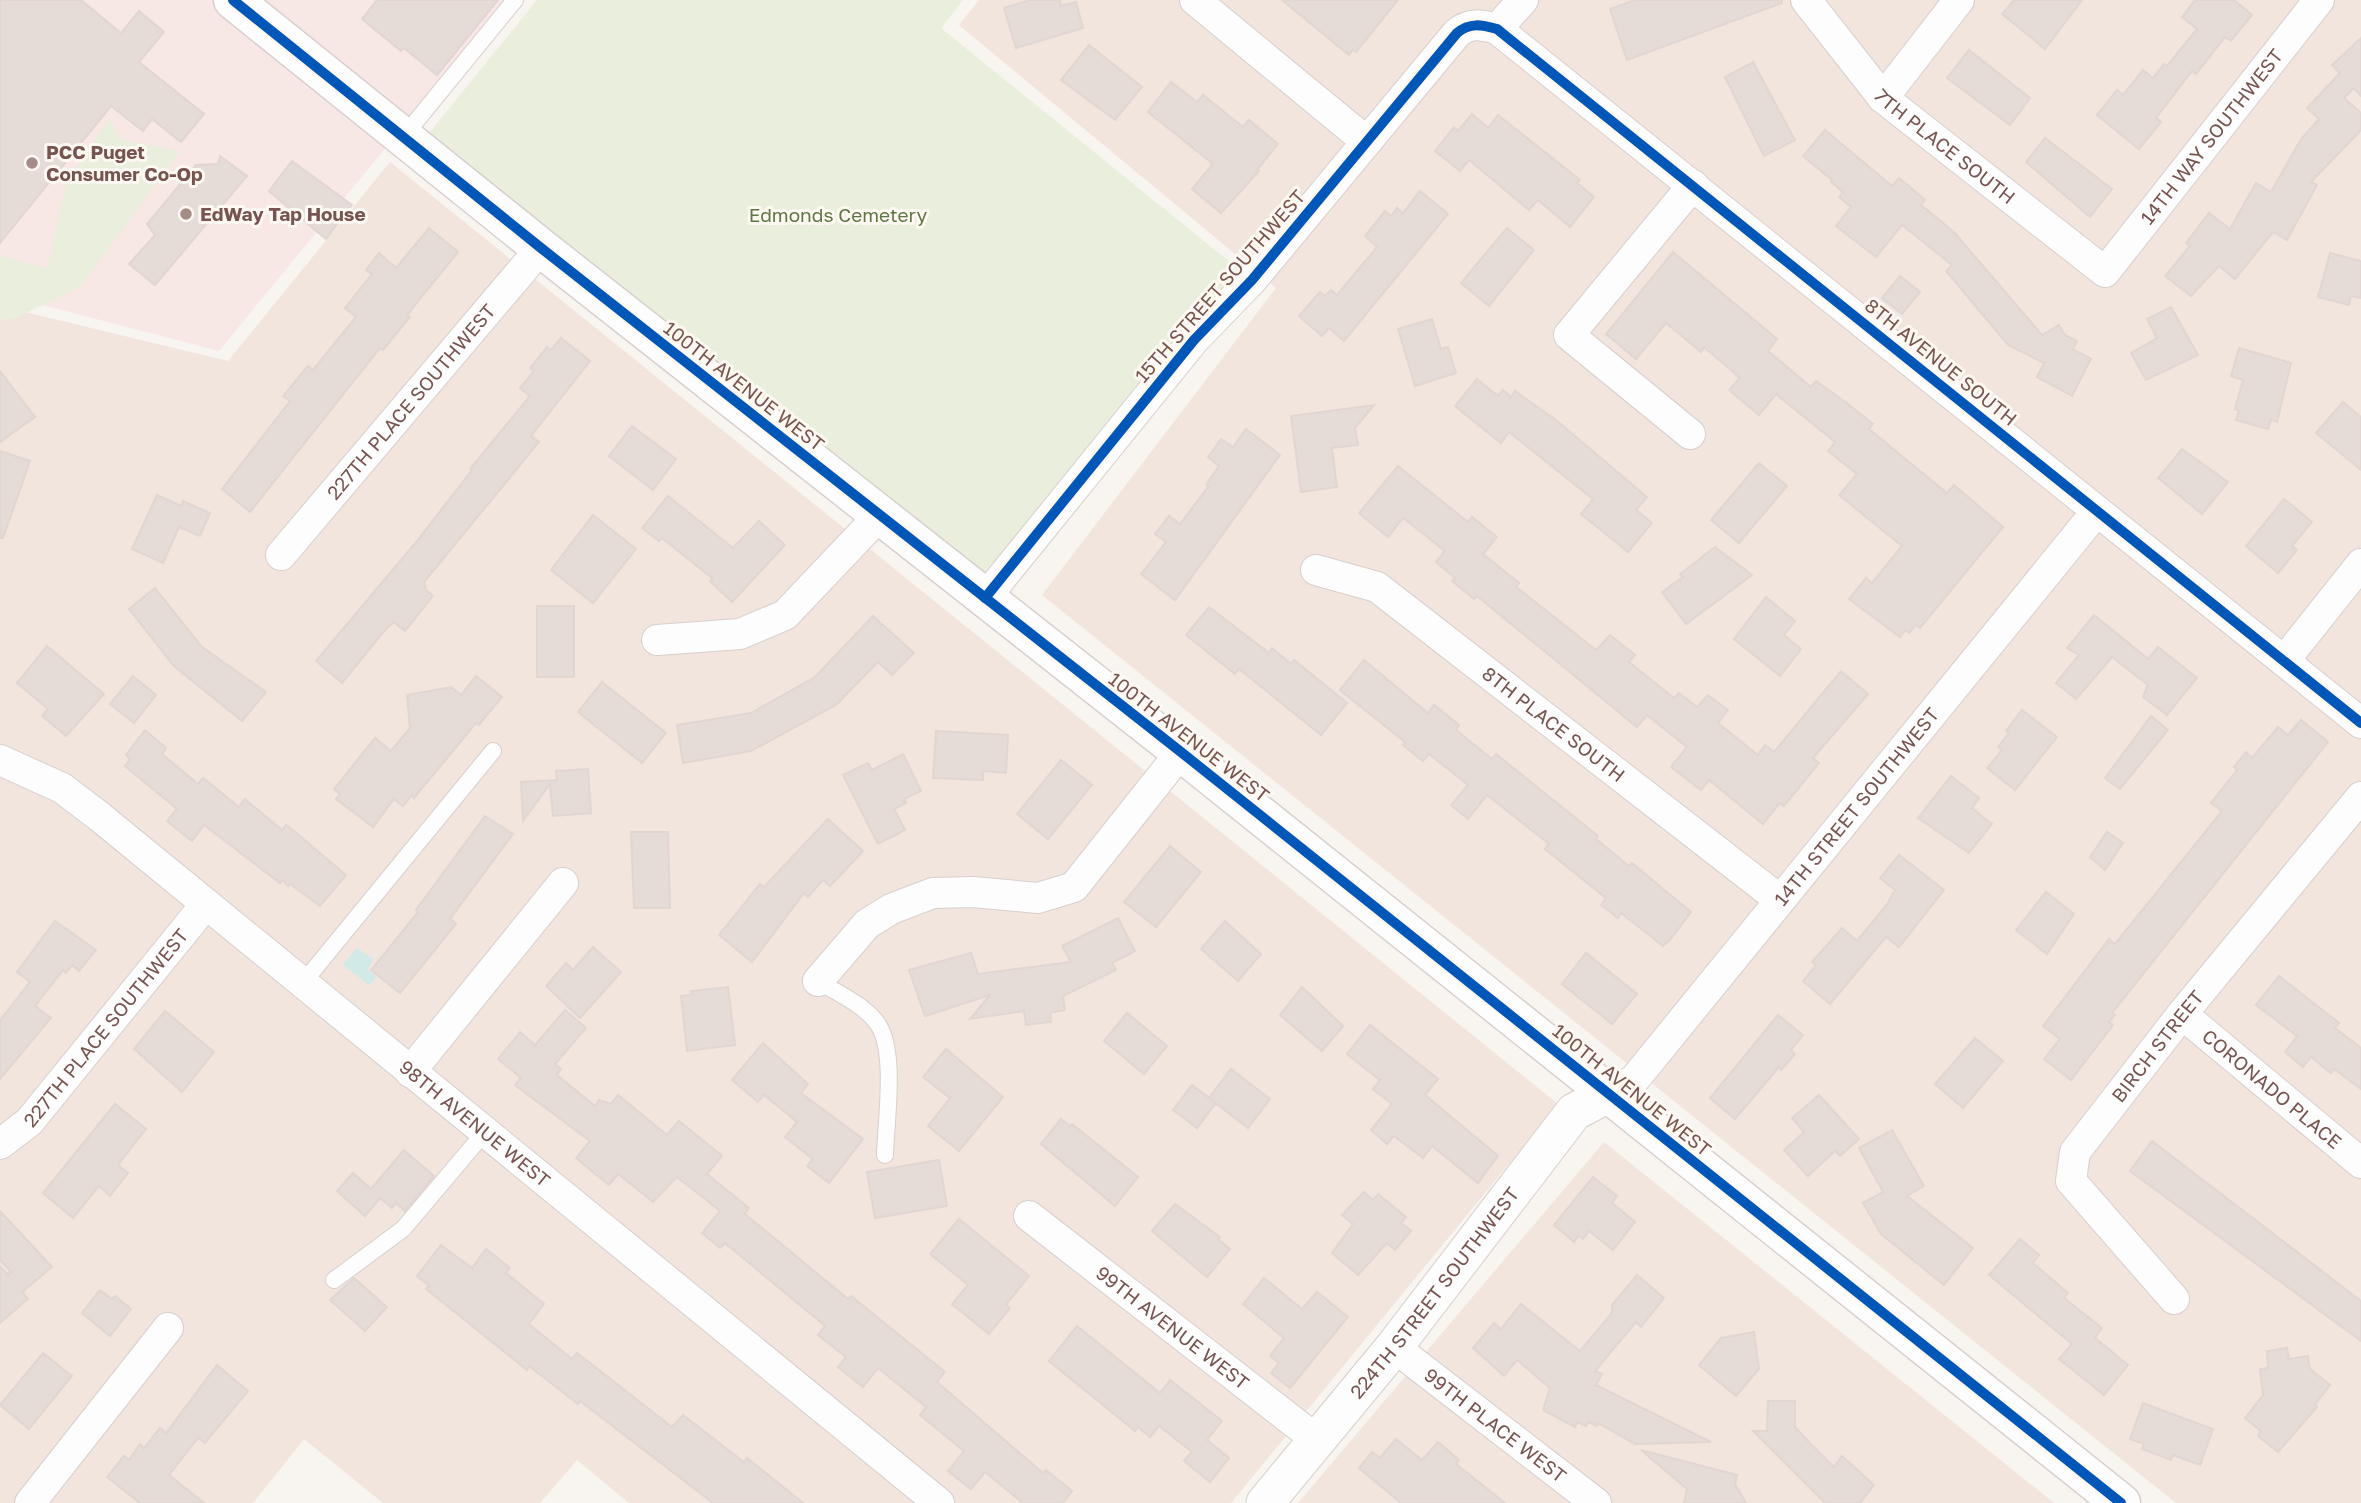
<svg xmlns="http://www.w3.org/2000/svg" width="2361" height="1503" font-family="'Golos Text',sans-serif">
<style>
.residential{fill:#f1e5de}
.commercial{fill:#f7e8e5}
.green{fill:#eaeedc}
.water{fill:#d2eae7}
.building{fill:#e5dbd7;stroke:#e1d6d2;stroke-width:2}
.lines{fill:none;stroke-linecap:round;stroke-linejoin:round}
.service-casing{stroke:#d8cfcc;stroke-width:18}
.minor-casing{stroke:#d8cfcc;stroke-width:32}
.tertiary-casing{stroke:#d8cfcc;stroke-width:39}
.secondary-casing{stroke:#d9d0ce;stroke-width:41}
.service{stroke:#fefdfd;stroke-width:16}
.minor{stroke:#fefdfd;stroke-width:30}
.tertiary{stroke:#fefdfd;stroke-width:37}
.secondary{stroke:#fefdfd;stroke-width:38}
.cycleway-casing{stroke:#fef8f3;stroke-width:15}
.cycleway{stroke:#0057b8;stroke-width:10}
.poi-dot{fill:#a48c87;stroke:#fef8f3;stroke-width:2.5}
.labels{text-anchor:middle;stroke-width:6;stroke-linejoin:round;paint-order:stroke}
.street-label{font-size:19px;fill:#77544f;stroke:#fef8f3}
.poi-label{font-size:19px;font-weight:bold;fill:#77544f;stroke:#fef8f3;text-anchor:start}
.park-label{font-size:19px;fill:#5e7644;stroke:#fef8f3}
</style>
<rect width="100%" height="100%" fill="#f8f4f0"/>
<!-- residential -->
<g class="residential">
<polygon points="979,0 2361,0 2361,1503 2176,1503 1042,595 1276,288 959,25"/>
<polygon points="390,162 1558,1104 1231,1503 629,1503 577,1460 540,1503 383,1503 304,1439 253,1503 0,1503 0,306 228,361"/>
<polygon points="1604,1142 2054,1503 1298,1503"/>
</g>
<!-- commercial -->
<polygon class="commercial" points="0,0 507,0 219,351 0,294"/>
<!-- green -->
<g class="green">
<polygon points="537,0 963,0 941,28 1252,280 985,598 417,148"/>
<polygon points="110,118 121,140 180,151 80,287 14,319 0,320 0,255 47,269 67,181"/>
</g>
<!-- water -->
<polygon class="water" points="357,948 373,959 368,969 376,978 369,985 343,965"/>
<!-- building -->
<g class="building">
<polygon points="0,0 81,0 121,33 139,11 164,32 139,62 204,114 181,142 152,119 143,131 111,106 0,243"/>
<polygon points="377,0 498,0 437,75 404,48 401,51 362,19"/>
<polygon points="1030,0 1060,0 1061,6 1076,2 1083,28 1016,48 1004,8"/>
<polygon points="1282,0 1398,0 1356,52 1353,50 1349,55"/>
<polygon points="1635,0 1782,0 1782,3 1627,60 1610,9"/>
<polygon points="2014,0 2082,0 2045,49 2002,14"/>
<polygon points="2195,0 2234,0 2252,15 2231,41 2225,37 2196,74 2192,71 2156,118 2161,122 2139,149 2097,115 2117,90 2123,95 2143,70 2153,78 2164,64 2167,66 2197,29 2182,17"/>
<polygon points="2361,38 2361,96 2354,88 2344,98 2361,113 2361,130 2311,182 2317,185 2287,240 2273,232 2235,279 2219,266 2191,296 2165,276 2190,246 2186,243 2209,213 2230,229 2256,183 2271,192 2301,139 2319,119 2307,108 2340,73 2332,65"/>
<polygon points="1089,45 1142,87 1115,120 1061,80"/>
<polygon points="1969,50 2030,98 2010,125 1947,78"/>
<polygon points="1753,62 1795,140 1764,156 1725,77"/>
<polygon points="1171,82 1197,102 1203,95 1243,127 1249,120 1278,144 1257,170 1259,171 1221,213 1192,189 1213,164 1148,112"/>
<polygon points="1472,114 1488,128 1498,115 1580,180 1577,183 1594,197 1570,227 1538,200 1529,210 1469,160 1460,171 1435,151 1454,127 1458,131"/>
<polygon points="1825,130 1892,186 1899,178 1925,200 1921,205 1954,232 2042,335 2059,325 2065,335 2077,341 2073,349 2091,359 2072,396 2037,377 2044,363 2008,345 1946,271 1952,265 1902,225 1876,257 1836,226 1851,207 1839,197 1843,192 1831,182 1832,180 1803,156"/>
<polygon points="2045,138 2112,189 2090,217 2026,162"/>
<polygon points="220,156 247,176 155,285 129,264 155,235 147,224 196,165 218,164"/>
<polygon points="292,161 352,205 326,239 269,191"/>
<polygon points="1420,191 1448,214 1344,341 1329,328 1322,336 1299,316 1320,292 1325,296 1331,290 1337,295 1377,247 1365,236 1385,211 1391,216 1397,208 1403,213"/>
<polygon points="429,228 458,252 407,315 410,317 383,350 380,348 250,512 222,489 290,401 283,396 308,366 313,370 356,317 345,308 372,274 366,270 379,253 396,268"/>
<polygon points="1507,228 1534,250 1489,306 1461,283"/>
<polygon points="1673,252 1777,339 1768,351 1811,387 1816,381 1844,401 1873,424 1869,429 1947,493 1954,485 2003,527 1920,628 1916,625 1909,633 1905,630 1900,637 1849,599 1866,578 1872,583 1902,546 1839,495 1857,474 1828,451 1835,442 1776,394 1759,415 1729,390 1740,378 1704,347 1701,352 1666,323 1636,359 1606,334"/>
<polygon points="2330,253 2361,261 2361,298 2351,296 2349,305 2318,297"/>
<polygon points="1900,276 1920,292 1902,314 1882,298"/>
<polygon points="2171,307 2198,355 2146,380 2131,353 2157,338 2147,319"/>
<polygon points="1432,319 1441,349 1448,347 1456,373 1415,386 1398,329"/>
<polygon points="561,338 590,361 531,436 539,442 424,582 426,590 433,596 405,631 394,622 385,630 342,683 316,661 417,541 472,470 470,469 530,396 520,388 534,371 530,368 547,347 551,350"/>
<polygon points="2239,348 2291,363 2277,422 2271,420 2268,429 2236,420 2239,411 2235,409 2243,380 2231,376"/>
<polygon points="0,371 35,417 0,442"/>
<polygon points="1477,379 1498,396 1503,390 1511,397 1515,391 1556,420 1647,497 1636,510 1652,523 1628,552 1581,514 1593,499 1509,432 1501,443 1455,406"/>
<polygon points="2343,402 2361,417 2361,470 2316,433"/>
<polygon points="1374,405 1355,428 1358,445 1332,448 1337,487 1301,492 1291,416"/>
<polygon points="632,426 676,459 653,490 609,456"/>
<polygon points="1246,429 1280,455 1175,600 1141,574 1166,542 1155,534 1169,516 1180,524 1208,487 1206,485 1219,466 1208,457 1221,439 1233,447"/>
<polygon points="2182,449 2228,482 2202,514 2158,478"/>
<polygon points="0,451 30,461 3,538 0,538"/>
<polygon points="1759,463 1787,486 1739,543 1711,520"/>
<polygon points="1398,466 1468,522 1472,517 1497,537 1483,554 1519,583 1516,587 1596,650 1610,635 1635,655 1629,662 1674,698 1679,693 1697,707 1708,695 1728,710 1718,723 1758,755 1765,745 1774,752 1841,671 1868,694 1813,758 1819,763 1784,806 1780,803 1763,824 1709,780 1701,790 1671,767 1687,747 1647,715 1637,727 1477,596 1474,599 1452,581 1455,578 1436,562 1445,551 1403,518 1388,537 1359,513"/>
<polygon points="157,495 181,506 183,501 210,513 200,536 179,527 163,563 132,549"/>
<polygon points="668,496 733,548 759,521 785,545 732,602 710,581 712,578 662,538 659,541 642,528"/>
<polygon points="2284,499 2312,522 2292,546 2297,550 2278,573 2246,546"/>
<polygon points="593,515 636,549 593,603 551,570"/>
<polygon points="1715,547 1752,575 1686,624 1662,592 1683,577 1680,574"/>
<polygon points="155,588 202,647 266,692 242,721 174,666 129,609"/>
<polygon points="1766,597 1795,621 1784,635 1801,649 1780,676 1734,639"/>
<rect x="537" y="606" width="37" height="71"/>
<polygon points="1209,607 1269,653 1272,648 1291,664 1294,660 1347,703 1321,735 1239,669 1235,674 1186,635"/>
<polygon points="2094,615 2148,659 2158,647 2197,678 2167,715 2143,697 2148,685 2112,657 2076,699 2056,683 2079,655 2067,648"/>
<polygon points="873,616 914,653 892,675 878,662 836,705 751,751 683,763 677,725 751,713 815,677"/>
<polygon points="47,646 104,694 66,736 42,716 48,709 17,683"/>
<polygon points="1364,660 1428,713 1434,705 1459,725 1456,730 1492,759 1496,754 1598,836 1596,839 1629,866 1632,863 1691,912 1670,940 1663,946 1621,913 1618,918 1601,905 1606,898 1545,849 1549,844 1487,795 1468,819 1451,805 1468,785 1429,754 1423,761 1403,745 1405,742 1340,690"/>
<polygon points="133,676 156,695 134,723 110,704"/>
<polygon points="476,676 502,697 479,725 476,723 414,798 412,795 403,806 394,799 373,827 336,799 340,794 334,789 375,738 391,751 410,728 407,695 451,687 461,695"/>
<polygon points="602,682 666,733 642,763 578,712"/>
<polygon points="2022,710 2057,737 2015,790 1987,768 2002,750 1998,747 2009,733 2006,731"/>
<polygon points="2151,716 2168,730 2120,789 2105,778"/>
<polygon points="2301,720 2328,742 2112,1013 2115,1015 2109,1022 2113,1025 2071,1080 2044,1059 2060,1039 2043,1026 2109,939 2115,944 2222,811 2211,803 2237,770 2234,767 2246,752 2252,758 2278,727 2288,735"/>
<polygon points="145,730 166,748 162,754 198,784 203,778 239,807 245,799 282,830 286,825 294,831 346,875 320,906 290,884 288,886 282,880 280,883 204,825 192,841 167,821 177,809 125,766 130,759 126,755"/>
<polygon points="936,731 1008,735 1006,773 983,771 983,780 933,778"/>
<polygon points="903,754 921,791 904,799 906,803 894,809 905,830 878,844 843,775 868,763 872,770"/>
<polygon points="1061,760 1092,785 1048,839 1017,814"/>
<polygon points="588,769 591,813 553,816 550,784 523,821 521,782 557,780 556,771"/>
<polygon points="1951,776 1979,798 1972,808 1992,824 1969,853 1918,818"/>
<polygon points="485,816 513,834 450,919 456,924 400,993 371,970 418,912 416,910"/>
<polygon points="828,819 863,851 830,886 823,880 808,897 804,893 752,962 719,935 760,884 764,887"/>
<polygon points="631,832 668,832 670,908 634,908"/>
<polygon points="2107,832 2123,843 2105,870 2090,857"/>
<polygon points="1170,846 1201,872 1156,927 1124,902"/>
<polygon points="1899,855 1944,890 1899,947 1886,937 1830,1004 1803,981 1816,965 1812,962 1842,928 1857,941 1888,903 1895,890 1880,878"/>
<polygon points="2046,892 2074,914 2047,954 2016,930"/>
<polygon points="1118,918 1135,951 1112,963 1116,970 1063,996 1065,1010 1050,1013 1051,1022 1026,1025 1024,1011 970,1019 990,995 925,1016 909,970 971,953 978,974 1071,962 1062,946"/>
<polygon points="55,921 96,950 79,971 72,965 66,973 63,970 35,1006 51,1018 0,1079 0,1020 30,982 17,972"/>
<polygon points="1225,921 1261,954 1238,981 1201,949"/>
<polygon points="593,947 621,972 580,1018 546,986 566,963 573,970"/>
<polygon points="1586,953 1637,994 1612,1024 1562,984"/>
<polygon points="2279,976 2339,1023 2335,1028 2361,1048 2361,1089 2334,1069 2331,1073 2311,1057 2303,1067 2285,1052 2297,1036 2256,1005"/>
<polygon points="728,987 735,1045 687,1051 681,996 692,995 691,991"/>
<polygon points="1302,987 1343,1026 1322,1051 1280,1015"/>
<polygon points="565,1010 586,1028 555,1064 561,1069 557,1075 595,1106 599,1100 611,1104 618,1095 667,1135 679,1121 722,1156 707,1174 749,1208 745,1214 848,1299 851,1296 945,1372 937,1382 1043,1473 1046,1470 1072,1491 1063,1503 1023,1503 985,1472 971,1489 948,1471 964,1451 920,1415 926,1407 878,1368 863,1387 838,1367 846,1357 818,1335 825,1326 725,1243 720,1248 702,1233 720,1211 677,1177 653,1202 618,1174 609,1185 576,1158 590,1141 515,1085 521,1078 498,1059 520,1032 535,1045"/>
<polygon points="165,1011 214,1052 182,1092 134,1049"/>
<polygon points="1127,1013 1167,1046 1144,1074 1104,1041"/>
<polygon points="1778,1015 1803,1035 1791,1050 1795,1054 1781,1070 1779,1067 1735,1119 1710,1098"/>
<polygon points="1370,1025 1438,1079 1425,1095 1498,1156 1478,1183 1432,1146 1423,1158 1394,1136 1387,1144 1371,1130 1392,1104 1373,1089 1380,1080 1347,1054"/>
<polygon points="1975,1038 2003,1061 1963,1108 1935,1084"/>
<polygon points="763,1043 808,1084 801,1093 863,1139 829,1183 807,1166 813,1159 785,1137 797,1122 764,1095 758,1102 732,1080"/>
<polygon points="946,1049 1003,1097 959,1151 928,1126 950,1098 923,1077"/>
<polygon points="1231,1069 1270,1099 1248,1128 1209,1098"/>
<polygon points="1192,1085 1216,1103 1197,1128 1173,1110"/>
<polygon points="1819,1095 1859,1139 1840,1156 1835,1151 1808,1176 1784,1150 1804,1132 1792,1118"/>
<polygon points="115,1104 146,1129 118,1165 128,1173 110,1196 99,1186 73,1218 43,1193"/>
<polygon points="1061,1119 1070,1126 1072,1124 1138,1177 1115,1206 1041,1144"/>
<polygon points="1892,1130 1924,1186 1907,1196 1973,1248 1944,1285 1881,1234 1863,1203 1883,1192 1859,1148"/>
<polygon points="2152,1141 2361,1301 2361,1341 2130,1171"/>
<polygon points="404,1150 434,1176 405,1211 396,1203 392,1208 380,1198 365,1216 337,1191 353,1173 371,1189"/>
<polygon points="939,1160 947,1206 875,1218 867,1172"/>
<polygon points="1593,1177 1617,1196 1612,1203 1635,1222 1613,1250 1589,1231 1583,1239 1578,1236 1574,1242 1554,1225"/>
<polygon points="1364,1192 1373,1200 1378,1194 1406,1217 1401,1223 1411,1231 1395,1250 1387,1243 1358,1275 1332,1253 1353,1224 1342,1215"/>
<polygon points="1175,1204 1220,1237 1218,1239 1230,1249 1207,1277 1152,1231"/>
<polygon points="0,1211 52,1267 22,1292 28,1299 0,1323 0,1266 8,1275 11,1272 0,1260"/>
<polygon points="959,1219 1029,1276 1006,1305 1010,1308 989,1334 952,1304 968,1285 930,1254"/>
<polygon points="2020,1239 2039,1255 2033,1263 2068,1293 2064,1298 2102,1328 2095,1338 2128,1365 2104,1395 2059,1359 2072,1344 1989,1275"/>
<polygon points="441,1245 472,1268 486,1249 510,1268 506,1273 544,1304 529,1324 572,1359 577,1353 672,1427 683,1415 744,1462 747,1458 803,1503 713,1503 580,1401 578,1404 529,1366 527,1370 426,1289 429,1286 417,1276"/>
<polygon points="1637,1275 1664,1298 1641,1327 1636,1322 1595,1371 1602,1374 1596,1385 1711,1442 1635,1444 1598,1423 1597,1426 1588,1422 1586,1426 1577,1422 1575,1427 1543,1410 1550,1388 1517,1360 1504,1376 1473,1348 1494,1323 1501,1329 1521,1304 1580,1351 1612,1313 1612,1305"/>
<polygon points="354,1278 387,1307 365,1331 330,1300"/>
<polygon points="1264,1278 1302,1309 1317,1292 1348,1317 1290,1388 1271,1373 1279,1363 1270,1356 1284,1338 1243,1304"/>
<polygon points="100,1290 112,1299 115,1296 131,1309 110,1336 82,1313"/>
<polygon points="1077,1326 1160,1393 1170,1380 1222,1421 1207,1440 1229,1458 1210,1482 1184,1461 1192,1452 1159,1426 1150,1437 1138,1427 1135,1431 1049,1361"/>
<polygon points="1754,1332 1759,1369 1736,1396 1699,1365 1721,1338"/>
<polygon points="2287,1348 2289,1359 2308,1356 2310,1369 2330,1385 2315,1405 2317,1407 2278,1452 2258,1436 2261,1431 2245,1418 2263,1395 2260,1369 2268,1368 2267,1351"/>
<polygon points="43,1353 72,1376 29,1429 0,1405"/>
<polygon points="217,1365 248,1391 205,1443 198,1438 169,1475 204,1503 140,1503 107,1477 124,1456 129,1460 140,1444 144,1448 160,1428 166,1433"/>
<polygon points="1768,1401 1795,1401 1795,1427 1809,1442 1834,1467 1842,1456 1874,1485 1860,1503 1825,1503 1753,1431 1767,1431"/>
<polygon points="2143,1403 2213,1429 2200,1465 2173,1455 2171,1460 2142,1449 2144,1444 2130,1439"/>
<polygon points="1396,1439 1422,1460 1438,1442 1459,1460 1456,1464 1505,1503 1401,1503 1359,1468 1372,1452 1380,1458"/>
<polygon points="1641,1450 1737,1475 1735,1484 1746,1503 1684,1503 1687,1489"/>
</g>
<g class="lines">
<defs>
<g id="service">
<polyline points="404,136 515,0"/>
<path d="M818,981c19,12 49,25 61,45 17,28 7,95 6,129"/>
<polyline points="302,984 493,751"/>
<polyline points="334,1280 403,1229 484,1133"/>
</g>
<g id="minor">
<polyline points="1195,0 1366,141"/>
<path id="s1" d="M1806,0l77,98 222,174 214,-272"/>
<polyline points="1497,29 1523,0"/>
<polyline points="1883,98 1959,0"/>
<polyline points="1690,434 1569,335 1693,185"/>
<path id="s2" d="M281,555l260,-307"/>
<path id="s3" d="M1316,570l61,17 403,313"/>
<path d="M985,598l209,-258 58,-60 205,-247c13,-11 25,-8 40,-4l864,694"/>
<polyline points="657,640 740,634 785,615 880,515"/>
<polyline points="2284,661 2361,564"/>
<path id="s4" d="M0,760l62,28 38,29 839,686"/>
<polyline points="818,981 867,924 891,909 933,893 973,892 1038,898 1074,887 1181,752"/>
<path id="s5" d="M2182,1014l179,149"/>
<polyline points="410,1072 563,883"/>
<path id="s6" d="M1608,1094l26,-14 463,-569"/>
<path id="s7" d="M0,1144l29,-22 177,-218"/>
<path id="s8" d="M1029,1216l288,224"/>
<path id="s9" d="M2174,1299l-103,-118 4,-29 107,-138 179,-217"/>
<path id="s10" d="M1394,1347l202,156"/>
<polyline points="30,1503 168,1328"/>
</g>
<g id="tertiary">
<path id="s11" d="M1265,1503l129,-156 180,-235 34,-18"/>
</g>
<polyline id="secondary" points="233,0 541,248 1181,752 2121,1503"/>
</defs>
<!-- service casing -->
<use href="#service" class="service-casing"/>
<!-- minor casing -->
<use href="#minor" class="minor-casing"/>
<!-- tertiary casing -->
<use href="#tertiary" class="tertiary-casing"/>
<!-- secondary casing -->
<use href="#secondary" class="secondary-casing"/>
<!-- service -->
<use href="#service" class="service"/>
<!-- minor -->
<use href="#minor" class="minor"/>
<!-- tertiary -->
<use href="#tertiary" class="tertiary"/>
<!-- secondary -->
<use href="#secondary" class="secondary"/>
<defs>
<g id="cycleway">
<polyline points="233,0 541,248 1181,752 2121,1503"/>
<path d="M985,598l209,-258 58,-60 205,-247c13,-11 25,-8 40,-4l864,694"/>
</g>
</defs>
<!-- cycleway casing -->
<use href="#cycleway" class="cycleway-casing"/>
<!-- cycleway -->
<use href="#cycleway" class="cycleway"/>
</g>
<!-- markers -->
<g class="poi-dot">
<circle cx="32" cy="163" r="7"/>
<circle cx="186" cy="214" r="7"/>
</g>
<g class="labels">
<!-- street labels -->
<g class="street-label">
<text dy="7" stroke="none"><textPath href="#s1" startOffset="579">14TH WAY SOUTHWEST</textPath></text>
<text dy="7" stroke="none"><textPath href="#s1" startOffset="203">7TH PLACE SOUTH</textPath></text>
<text transform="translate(1220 286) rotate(-49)" y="7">15TH STREET SOUTHWEST</text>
<text transform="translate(1941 362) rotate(39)" y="7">8TH AVENUE SOUTH</text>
<text transform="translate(744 386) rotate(38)" y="7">100TH AVENUE WEST</text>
<text dy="7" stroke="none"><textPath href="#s2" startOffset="201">227TH PLACE SOUTHWEST</textPath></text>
<text dy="7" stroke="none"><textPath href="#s3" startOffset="287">8TH PLACE SOUTH</textPath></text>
<text transform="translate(1189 737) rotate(38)" y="7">100TH AVENUE WEST</text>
<text dy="7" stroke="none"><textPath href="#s6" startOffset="382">14TH STREET SOUTHWEST</textPath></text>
<text dy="7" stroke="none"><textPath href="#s7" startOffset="158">227TH PLACE SOUTHWEST</textPath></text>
<text dy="7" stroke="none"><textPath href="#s9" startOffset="320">BIRCH STREET</textPath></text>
<text dy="7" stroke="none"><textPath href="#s5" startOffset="117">CORONADO PLACE</textPath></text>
<text transform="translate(1632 1090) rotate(39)" y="7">100TH AVENUE WEST</text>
<text dy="7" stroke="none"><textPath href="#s4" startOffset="600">98TH AVENUE WEST</textPath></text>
<text dy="7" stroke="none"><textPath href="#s11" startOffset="270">224TH STREET SOUTHWEST</textPath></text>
<text dy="7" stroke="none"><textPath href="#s8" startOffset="182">99TH AVENUE WEST</textPath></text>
<text dy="7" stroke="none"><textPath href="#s10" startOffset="128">99TH PLACE WEST</textPath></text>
</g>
<!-- poi labels -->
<g class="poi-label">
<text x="46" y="159">PCC Puget<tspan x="46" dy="22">Consumer Co-Op</tspan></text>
<text x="200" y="221">EdWay Tap House</text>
</g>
<!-- park labels -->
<g class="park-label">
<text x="838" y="222">Edmonds Cemetery</text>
</g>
</g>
</svg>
